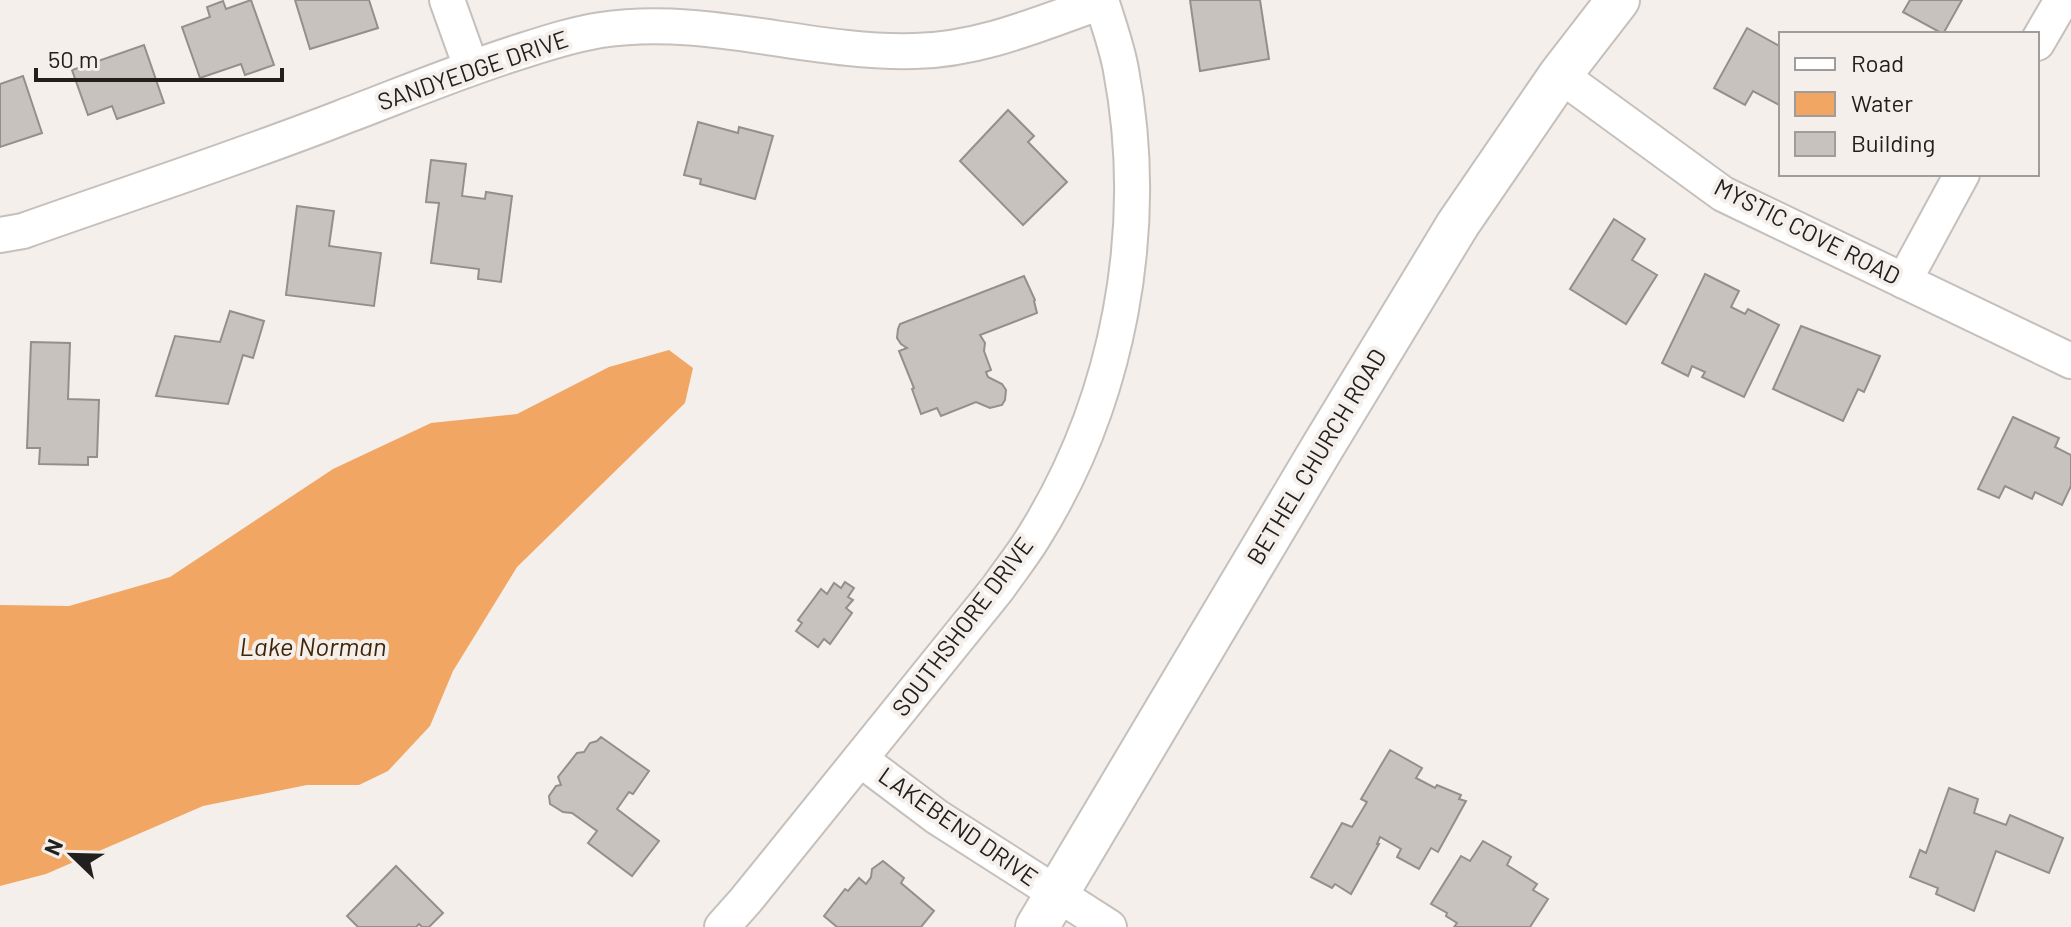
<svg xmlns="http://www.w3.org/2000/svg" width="2071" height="927" font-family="Barlow,sans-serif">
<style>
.water{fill:#f1a664}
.building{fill:#c7c2be;stroke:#948f8b;stroke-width:2}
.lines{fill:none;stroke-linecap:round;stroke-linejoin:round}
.minor-casing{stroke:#c5c0bc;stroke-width:38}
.tertiary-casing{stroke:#c5c0bc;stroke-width:46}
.minor{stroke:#fff;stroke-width:34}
.tertiary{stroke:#fff;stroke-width:42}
.labels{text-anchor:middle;stroke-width:8;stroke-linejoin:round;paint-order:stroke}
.street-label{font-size:24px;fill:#21201e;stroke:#f4efeb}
.water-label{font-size:26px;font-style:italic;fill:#422508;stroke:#f4efeb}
</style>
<rect width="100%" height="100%" fill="#f4efeb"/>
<!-- water -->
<polygon class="water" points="669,350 693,368 685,403 517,567 453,671 430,726 388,771 359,785 307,785 203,806 46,874 0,886 0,605 69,606 170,577 333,469 431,423 517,414 609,367"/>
<!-- building -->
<g class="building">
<polygon points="251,0 274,65 245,75 241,64 200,78 182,27 210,17 207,7 223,1 226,9"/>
<polygon points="295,0 369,0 378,28 310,49"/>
<polygon points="1190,0 1260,0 1269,59 1200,71"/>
<polygon points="1910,0 1962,0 1943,34 1903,12"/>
<polygon points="1747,28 1781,47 1781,106 1753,91 1745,105 1714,88"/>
<polygon points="144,45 164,103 117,119 112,106 88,115 72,70"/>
<polygon points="23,76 42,133 0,147 0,84"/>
<polygon points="1008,110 1034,136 1028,142 1067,182 1023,225 960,161"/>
<polygon points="698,122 738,133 739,127 773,136 755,199 700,184 701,179 684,175"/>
<polygon points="431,160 466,164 462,196 485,199 486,192 512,196 501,282 478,279 479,269 431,263 439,203 426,202"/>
<polygon points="297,206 334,211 329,246 381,253 374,306 286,295"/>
<polygon points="1614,219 1645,239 1632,260 1657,275 1626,324 1570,289"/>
<polygon points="1705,274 1739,291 1731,307 1745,314 1748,309 1779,325 1744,397 1702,377 1705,372 1692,366 1688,376 1662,363"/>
<polygon points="1024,276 1035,300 1034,301 1037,313 980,335 985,343 984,351 991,370 986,372 988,377 1002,384 1006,390 1005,400 1002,405 990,408 976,402 941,416 937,408 921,414 912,389 914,388 899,351 907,348 901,344 897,338 898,329 900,324"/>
<polygon points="230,311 264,321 253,358 243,355 228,404 156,396 175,336 220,342"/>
<polygon points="1801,326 1880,356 1864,392 1858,389 1843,421 1773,389"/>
<polygon points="31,342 70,343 68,399 99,400 97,457 88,457 88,465 39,464 40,448 27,448"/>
<polygon points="2013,417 2059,438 2055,447 2071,455 2071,486 2062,505 2035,492 2032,499 2005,486 1999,498 1978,489"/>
<polygon points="845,582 854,588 848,597 853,600 846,608 852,613 830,644 824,639 818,647 796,631 802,623 798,620 821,589 827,594 834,583 841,588"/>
<polygon points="601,737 649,771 633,794 629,792 617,809 659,841 632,876 588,843 597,831 572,813 563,812 550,804 549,796 556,786 561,785 558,777 577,753 584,752 590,743 597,741"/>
<polygon points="1390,750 1422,768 1416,778 1435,788 1437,785 1461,795 1459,799 1466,801 1438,852 1431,848 1419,869 1397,857 1401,849 1380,837 1377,844 1379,844 1351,894 1335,884 1332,888 1311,877 1342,823 1352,827 1367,802 1361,799"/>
<polygon points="1949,788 1978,799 1974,813 2006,825 2010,815 2063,838 2049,873 1996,851 1974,911 1936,894 1938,888 1910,877 1920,850 1926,853"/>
<polygon points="1483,841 1511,857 1507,865 1537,884 1533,890 1548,899 1530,927 1454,927 1457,923 1446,916 1447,913 1431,904 1461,856 1470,861"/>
<polygon points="883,861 904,878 901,883 934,911 921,927 837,927 824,916 845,889 848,891 859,878 866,884 871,877 872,869"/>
<polygon points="396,866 443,913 429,927 422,927 419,924 416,927 358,927 347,916"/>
</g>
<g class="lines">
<defs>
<g id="minor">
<polyline points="447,0 471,67"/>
<polyline points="2037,43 2062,0"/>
<polyline points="1560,75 1723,194 2071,361"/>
<path d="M0,235l23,-4c107,-38 215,-73 320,-114 61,-23 120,-48 182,-67 25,-8 50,-16 76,-20 105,-16 209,24 314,21 65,-1 126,-28 186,-49"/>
<polyline points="1904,281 1962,174"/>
<polyline points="860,759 937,817 1109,927"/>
<path d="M722,927l24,-27 252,-312c11,-16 24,-32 35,-50 86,-137 118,-309 88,-468 -4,-23 -13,-47 -20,-70"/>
</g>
<polyline id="tertiary" points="1037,927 1322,448 1458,224 1560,75 1618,0"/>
</defs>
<!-- minor casing -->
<use href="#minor" class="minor-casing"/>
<!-- tertiary casing -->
<use href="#tertiary" class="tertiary-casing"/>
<!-- minor -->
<use href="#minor" class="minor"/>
<!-- tertiary -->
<use href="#tertiary" class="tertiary"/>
</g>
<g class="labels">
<!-- street labels -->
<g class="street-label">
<text transform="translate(473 71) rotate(-19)" y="8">SANDYEDGE DRIVE</text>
<text transform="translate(1807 232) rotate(27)" y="8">MYSTIC COVE ROAD</text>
<text transform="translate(1317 457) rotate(-59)" y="8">BETHEL CHURCH ROAD</text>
<text transform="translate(963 627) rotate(-53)" y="8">SOUTHSHORE DRIVE</text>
<text transform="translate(958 827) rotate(35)" y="8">LAKEBEND DRIVE</text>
</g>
<!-- water labels -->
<g class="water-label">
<text x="313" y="656">Lake Norman</text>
</g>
</g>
<!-- legend -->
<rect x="1779" y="32" width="260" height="144" fill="#f4efeb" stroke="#a09c99" stroke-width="2"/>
<rect x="1795" y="58" width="40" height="12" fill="#ffffff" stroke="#a09c99" stroke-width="2"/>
<text x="1851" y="72" font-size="24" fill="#21201e">Road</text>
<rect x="1795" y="92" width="40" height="24" fill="#f1a664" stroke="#a09c99" stroke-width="2"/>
<text x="1851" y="112" font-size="24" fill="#21201e">Water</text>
<rect x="1795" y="132" width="40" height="24" fill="#c7c2be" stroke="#a09c99" stroke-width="2"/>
<text x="1851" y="152" font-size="24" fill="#21201e">Building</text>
<!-- north arrow -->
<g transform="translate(72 855) rotate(293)" stroke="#f4efeb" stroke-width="6" paint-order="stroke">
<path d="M0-6L14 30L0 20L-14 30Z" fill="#21201e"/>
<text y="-12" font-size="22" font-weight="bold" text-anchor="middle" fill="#21201e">N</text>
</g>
<!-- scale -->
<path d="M36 68v12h246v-12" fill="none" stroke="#21201e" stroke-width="4"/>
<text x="48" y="68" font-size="24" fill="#21201e" stroke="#f4efeb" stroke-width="6" paint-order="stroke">50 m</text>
</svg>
